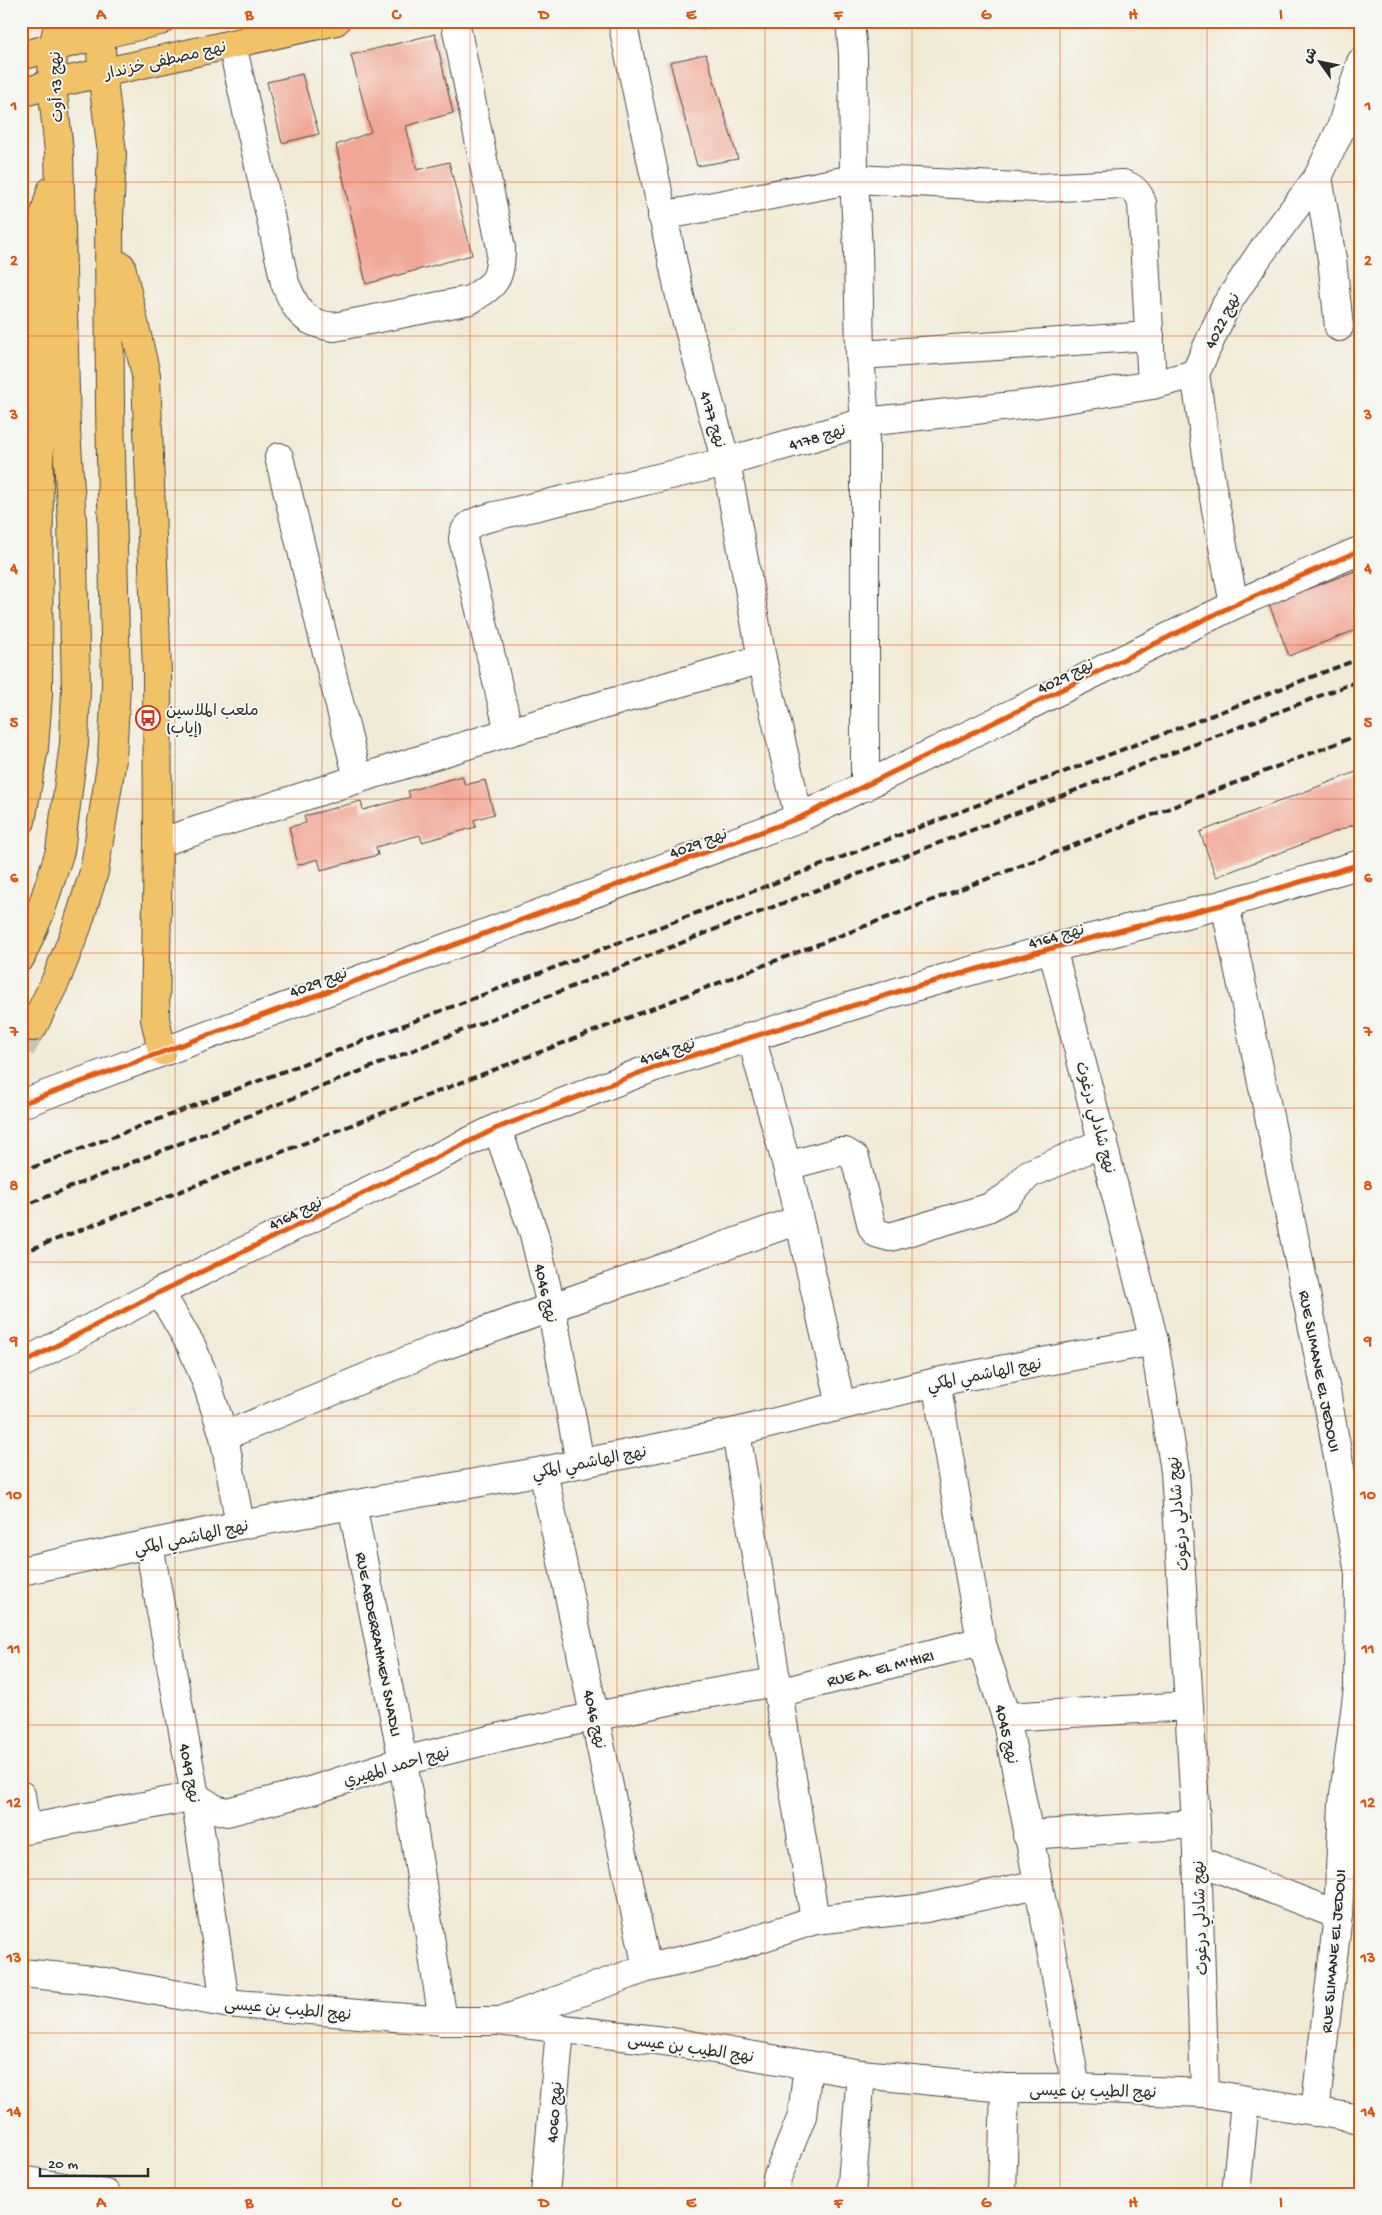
<svg xmlns="http://www.w3.org/2000/svg" width="1382" height="2215" font-family="'Gochi Hand','Playpen Sans Arabic',sans-serif">
<style>
.building{fill:#f1a796}
.lines{fill:none;stroke-linecap:round;stroke-linejoin:round}
.major-tunnel{stroke:#c9c4b4;stroke-width:28;stroke-dasharray:28 14;stroke-linecap:butt}
.minor-casing{stroke:#494845;stroke-width:30}
.major-casing{stroke:#494845;stroke-width:30}
.minor{stroke:#fff;stroke-width:28}
.major{stroke:#f1c369;stroke-width:28}
.rail{stroke:#2b2b2b;stroke-width:4;stroke-dasharray:8 4;stroke-linecap:butt}
.cycleway-casing{stroke:#f6f6f2;stroke-width:8}
.cycleway{stroke:#e8590c;stroke-width:5}
.grid{fill:none;stroke:#df570e;stroke-width:1;stroke-opacity:0.55}
.labels{text-anchor:middle;stroke-width:4;stroke-linejoin:round;paint-order:stroke}
.street-label{font-size:16px;fill:#2b2b2b;stroke:#f6f6f2}
.poi-label{font-size:16px;fill:#2b2b2b;stroke:#f6f6f2;text-anchor:start}
.neatline{fill:none;stroke:#df570e;stroke-width:2}
.grid-label{font-size:16px;text-anchor:middle;font-weight:bold;fill:#df570e}
</style>
<rect width="100%" height="100%" fill="#f6f6f2"/>
<filter id="ink" filterUnits="userSpaceOnUse"><feTurbulence type="fractalNoise" baseFrequency=".02" numOctaves="2"/><feDisplacementMap in="SourceGraphic" scale="10" xChannelSelector="R" yChannelSelector="G"/><feConvolveMatrix kernelMatrix="1 2 1 2 8 2 1 2 1" color-interpolation-filters="sRGB"/></filter>
<filter id="wash" filterUnits="userSpaceOnUse"><feTurbulence type="fractalNoise" baseFrequency=".0096" numOctaves="4" result="noise"/><feDisplacementMap in="SourceGraphic" scale="20" xChannelSelector="R" yChannelSelector="G"/><feGaussianBlur stdDeviation="1.12" result="paint"/><feColorMatrix in="noise" values="0 0 0 0 0 0 0 0 0 0 0 0 0 0 0 0 0 1.4 0 .05"/><feComposite in="paint" operator="in"/></filter>
<g filter="url(#wash)">
<rect width="100%" height="100%" fill="#f1ead6"/>
<g id="blocks">
<!-- building -->
<g class="building">
<polygon points="700,21 734,21 734,22 702,30"/>
<polygon points="435,34 453,113 406,126 417,170 449,162 472,255 366,284 336,145 371,132 351,55"/>
<polygon points="706,54 738,159 697,166 670,62"/>
<polygon points="302,74 319,134 282,143 267,82"/>
<polygon points="1360,569 1361,628 1289,656 1269,604"/>
<polygon points="1361,770 1361,822 1216,877 1200,832"/>
<polygon points="462,776 465,785 485,780 494,814 474,820 476,827 422,842 420,835 376,847 378,855 321,870 318,859 298,865 289,827 306,823 304,816 361,801 363,810 410,797 408,791"/>
</g>
</g>
</g>
<g filter="url(#ink)">
<use href="#blocks" fill-opacity="0" stroke="#494845" stroke-width="1"/>
<g class="lines">
<!-- major-tunnel -->
<polyline class="major-tunnel" points="21,1049 33,1027"/>
<defs>
<g id="minor">
<polyline points="622,21 681,301 726,462 762,659 799,818"/>
<polyline points="850,21 853,54 854,179 858,250 860,355 865,422 865,787"/>
<path d="M232,44l53,239c12,28 17,40 49,44l136,-27c27,-17 30,-20 31,-52l-46,-227"/>
<polyline points="1318,177 1332,259 1339,327"/>
<path d="M662,216l192,-37 183,9 86,-4c10,3 16,9 19,19l10,182"/>
<polyline points="860,355 1150,336"/>
<polyline points="279,457 358,779 509,732 762,659"/>
<polyline points="1234,605 1211,482 1195,374 1226,305 1260,254 1318,177 1341,128 1361,62"/>
<path d="M509,732l-46,-193c1,-17 18,-19 32,-23l231,-54 139,-40 175,-19 112,-18 43,-11"/>
<polyline points="158,843 358,779"/>
<polyline points="1225,904 1326,1391 1359,1573 1358,1688 1343,1803 1338,1915 1315,2112"/>
<polyline points="1052,948 1154,1341 1175,1471 1196,1824 1205,2093"/>
<polyline points="751,1036 787,1166 841,1405"/>
<polyline points="21,1104 799,818 1234,605 1361,550"/>
<polyline points="497,1128 534,1234 551,1306 580,1463"/>
<polyline points="787,1166 838,1152 845,1152 855,1158 872,1227 876,1233 890,1237 988,1208 1007,1197 1029,1174 1104,1142"/>
<polyline points="160,1292 192,1347 207,1384 224,1436 240,1525"/>
<polyline points="21,1364 160,1292 497,1128 652,1068 900,991 1052,948 1225,904 1361,864"/>
<polyline points="936,1382 981,1641 1006,1717 1054,1965 1076,2088"/>
<polyline points="736,1432 815,1920"/>
<polyline points="224,1436 440,1347 798,1220"/>
<polyline points="543,1471 647,1968"/>
<polyline points="352,1505 403,1761 443,2021"/>
<polyline points="149,1545 195,1796 225,2003"/>
<polyline points="21,1571 240,1525 543,1471 736,1432 936,1382 1154,1341"/>
<polyline points="778,1693 981,1641"/>
<polyline points="1006,1717 1189,1706"/>
<polyline points="21,1795 26,1830"/>
<polyline points="21,1830 195,1796 215,1809 227,1812 313,1790 403,1761 513,1734 682,1698 776,1682"/>
<polyline points="1027,1835 1196,1824"/>
<polyline points="1197,1860 1338,1915"/>
<polyline points="21,1973 94,1980 225,2003 443,2021 498,2021 672,2042 861,2074 1005,2088 1076,2088 1205,2093 1361,2119"/>
<polyline points="503,2020 647,1968 715,1953 815,1920 926,1908 1038,1884"/>
<polyline points="21,2180 106,2194"/>
<polyline points="545,2194 560,2030"/>
<polyline points="775,2194 777,2178 802,2116 808,2065"/>
<polyline points="851,2194 861,2074"/>
<polyline points="1002,2194 1005,2088"/>
<polyline points="1236,2194 1245,2101"/>
</g>
<g id="major">
<polyline points="21,56 99,35 160,21"/>
<polyline points="21,93 52,84 336,21"/>
<polyline points="121,266 146,375 157,673 158,843 155,1019 162,1051"/>
<polyline points="21,821 34,748 38,694 40,231 51,191"/>
<polyline points="21,957 40,913 60,851 74,744 76,688 72,519 66,430 59,152 52,84 53,47 59,21"/>
<polyline points="33,1027 56,980 77,927 94,872 112,759 116,685 110,409 109,218 112,153 102,73 100,21"/>
</g>
</defs>
<!-- minor casing -->
<use href="#minor" class="minor-casing"/>
<!-- major casing -->
<use href="#major" class="major-casing"/>
<!-- minor -->
<use href="#minor" class="minor"/>
<!-- major -->
<use href="#major" class="major"/>
<!-- rail -->
<g class="rail">
<polyline points="21,1172 1361,658"/>
<polyline points="21,1207 721,927 1361,680"/>
<polyline points="21,1253 1361,734"/>
</g>
<defs>
<g id="cycleway">
<polyline points="21,1104 799,818 1234,605 1361,550"/>
<polyline points="21,1364 160,1292 497,1128 652,1068 900,991 1052,948 1225,904 1361,864"/>
</g>
</defs>
<!-- cycleway casing -->
<use href="#cycleway" class="cycleway-casing"/>
<!-- cycleway -->
<use href="#cycleway" class="cycleway"/>
</g>
</g>
<!-- grid -->
<path class="grid" d="M175,21v2173M322,21v2173M470,21v2173M617,21v2173M765,21v2173M912,21v2173M1060,21v2173M1207,21v2173M21,182h1340M21,336h1340M21,490h1340M21,645h1340M21,799h1340M21,953h1340M21,1108h1340M21,1262h1340M21,1416h1340M21,1570h1340M21,1725h1340M21,1879h1340M21,2033h1340"/>
<!-- icons -->
<defs>
<symbol id="bus-ring" viewBox="-11 -11 22 22"><circle r="9.5" fill="#f6f6f2" stroke="#c8321e" stroke-width="1.5"/><path d="M-5-6H5V4H4V6H2V4H-2V6H-4V4H-5ZM-3.5-4V0h7V-4ZM-3.5 1.2v1.5H-2V1.2ZM2 1.2v1.5H3.5V1.2Z" fill="#c8321e"/></symbol>
</defs>
<g fill-rule="evenodd">
<use href="#bus-ring" x="134" y="704" width="28" height="28"/>
</g>
<g class="labels">
<!-- street labels -->
<g class="street-label">
<text transform="translate(165 59) rotate(-13)" y="6">نهج مصطفى خزندار</text>
<text transform="translate(55 87) rotate(-92)" y="6">نهج 13 أوت</text>
<text transform="translate(1221 320) rotate(-63)" y="6">نهج 4022</text>
<text transform="translate(714 419) rotate(74)" y="6">نهج 4177</text>
<text transform="translate(817 436) rotate(-16)" y="6">نهج 4178</text>
<text transform="translate(1065 675) rotate(-26)" y="6">نهج 4029</text>
<text transform="translate(698 842) rotate(-20)" y="6">نهج 4029</text>
<text transform="translate(1056 935) rotate(-15)" y="6">نهج 4164</text>
<text transform="translate(318 981) rotate(-20)" y="6">نهج 4029</text>
<text transform="translate(667 1050) rotate(-18)" y="6">نهج 4164</text>
<text transform="translate(1097 1117) rotate(75)" y="6">نهج شادلي درغوث</text>
<text transform="translate(295 1212) rotate(-26)" y="6">نهج 4164</text>
<text transform="translate(547 1293) rotate(78)" y="6">نهج 4046</text>
<text transform="translate(1321 1371) rotate(79)" y="6">RUE SLIMANE EL JEDOUI</text>
<text transform="translate(984 1373) rotate(-11)" y="6">نهج الهاشمي المكي</text>
<text transform="translate(589 1461) rotate(-11)" y="6">نهج الهاشمي المكي</text>
<text transform="translate(1177 1514) rotate(-95)" y="6">نهج شادلي درغوث</text>
<text transform="translate(191 1536) rotate(-12)" y="6">نهج الهاشمي المكي</text>
<text transform="translate(380 1644) rotate(79)" y="6">RUE ABDERRAHMEN SNADLI</text>
<text transform="translate(880 1667) rotate(-14)" y="6">RUE A. EL M'HIRI</text>
<text transform="translate(596 1719) rotate(78)" y="6">نهج 4046</text>
<text transform="translate(1008 1734) rotate(78)" y="6">نهج 4045</text>
<text transform="translate(396 1765) rotate(-16)" y="6">نهج احمد المهيري</text>
<text transform="translate(191 1773) rotate(80)" y="6">نهج 4049</text>
<text transform="translate(1199 1918) rotate(-92)" y="6">نهج شادلي درغوث</text>
<text transform="translate(1332 1951) rotate(-85)" y="6">RUE SLIMANE EL JEDOUI</text>
<text transform="translate(288 2008) rotate(5)" y="6">نهج الطيب بن عيسى</text>
<text transform="translate(691 2047) rotate(8)" y="6">نهج الطيب بن عيسى</text>
<text transform="translate(1093 2090) rotate(1)" y="6">نهج الطيب بن عيسى</text>
<text transform="translate(553 2112) rotate(-85)" y="6">نهج 4060</text>
</g>
<!-- poi labels -->
<g class="poi-label">
<text x="166" y="715">ملعب الملاسين<tspan x="166" dy="18">(إياب)</tspan></text>
</g>
</g>
<!-- margin -->
<rect width="1382" height="2215" fill="none" stroke="#f6f6f2" stroke-width="55"/>
<!-- north arrow -->
<g transform="translate(1320 62) rotate(303)" stroke="#f6f6f2" stroke-width="4" paint-order="stroke">
<path d="M0-4L9 19L0 12L-9 19Z" fill="#2b2b2b"/>
<text y="-8" font-size="14" font-weight="bold" text-anchor="middle" fill="#2b2b2b">ش</text>
</g>
<!-- scale -->
<path d="M40 2168v8h108v-8" fill="none" stroke="#2b2b2b" stroke-width="2.5"/>
<text x="48" y="2168" font-size="15" fill="#2b2b2b" stroke="#f6f6f2" stroke-width="4" paint-order="stroke">20 m</text>
<rect x="28" y="28" width="1326" height="2160" class="neatline"/>
<g class="grid-label">
<text x="101" y="19">A</text>
<text x="249" y="19">B</text>
<text x="396" y="19">C</text>
<text x="544" y="19">D</text>
<text x="691" y="19">E</text>
<text x="838" y="19">F</text>
<text x="986" y="19">G</text>
<text x="1133" y="19">H</text>
<text x="1281" y="19">I</text>
<text x="14" y="110">1</text>
<text x="1368" y="110">1</text>
<text x="14" y="265">2</text>
<text x="1368" y="265">2</text>
<text x="14" y="419">3</text>
<text x="1368" y="419">3</text>
<text x="14" y="573">4</text>
<text x="1368" y="573">4</text>
<text x="14" y="727">5</text>
<text x="1368" y="727">5</text>
<text x="14" y="882">6</text>
<text x="1368" y="882">6</text>
<text x="14" y="1036">7</text>
<text x="1368" y="1036">7</text>
<text x="14" y="1190">8</text>
<text x="1368" y="1190">8</text>
<text x="14" y="1345">9</text>
<text x="1368" y="1345">9</text>
<text x="14" y="1499">10</text>
<text x="1368" y="1499">10</text>
<text x="14" y="1653">11</text>
<text x="1368" y="1653">11</text>
<text x="14" y="1807">12</text>
<text x="1368" y="1807">12</text>
<text x="14" y="1962">13</text>
<text x="1368" y="1962">13</text>
<text x="14" y="2116">14</text>
<text x="1368" y="2116">14</text>
<text x="101" y="2207">A</text>
<text x="249" y="2207">B</text>
<text x="396" y="2207">C</text>
<text x="544" y="2207">D</text>
<text x="691" y="2207">E</text>
<text x="838" y="2207">F</text>
<text x="986" y="2207">G</text>
<text x="1133" y="2207">H</text>
<text x="1281" y="2207">I</text>
</g>
</svg>
